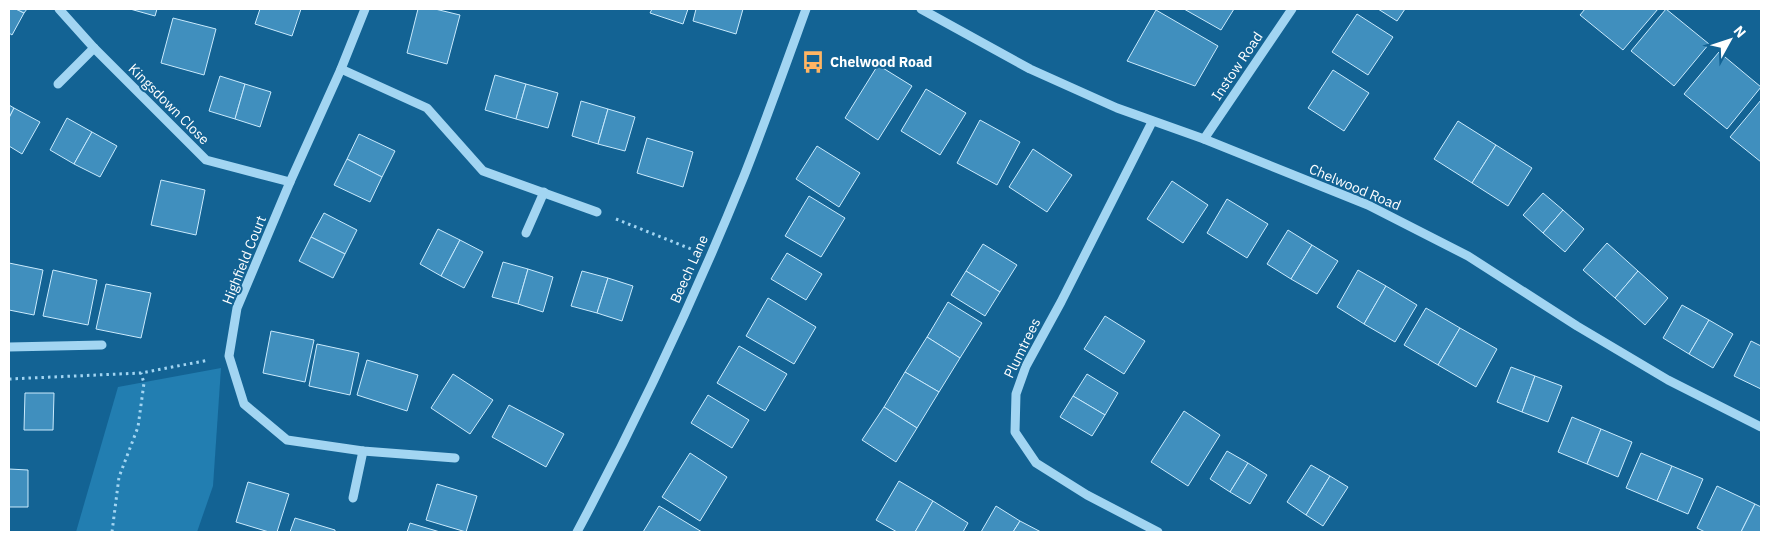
<svg xmlns="http://www.w3.org/2000/svg" width="1770" height="541" font-family="'IBM Plex Sans',sans-serif">
<style>
.green{fill:#227eb1}
.building{fill:#408fbe;stroke:#c9eafd}
.lines{fill:none;stroke-linecap:round;stroke-linejoin:round}
.path{stroke:#a2d5f2;stroke-width:3;stroke-dasharray:2.5 4;stroke-linecap:butt}
.minor{stroke:#a2d5f2;stroke-width:9}
.labels{text-anchor:middle;stroke-width:4;stroke-linejoin:round;paint-order:stroke}
.poi-label{font-size:14px;font-weight:bold;fill:#fff;stroke:#136394;text-anchor:start}
.street-label{font-size:14px;fill:#fff;stroke:#136394}
</style>
<rect width="100%" height="100%" fill="#136394"/>
<!-- green -->
<polygon class="green" points="221,368 213,486 197,532 76,532 118,387"/>
<!-- building -->
<g class="building">
<polygon points="9,9 16,9 24,13 12,35 9,33"/>
<polygon points="16,9 27,9 24,13"/>
<polygon points="130,9 157,9 155,16"/>
<polygon points="260,9 301,9 292,36 255,24"/>
<polygon points="418,9 435,9 460,15 447,64 407,53"/>
<polygon points="652,9 688,9 683,24 650,13"/>
<polygon points="696,9 743,9 736,34 693,21"/>
<polygon points="1184,9 1234,9 1221,30"/>
<polygon points="1378,9 1405,9 1397,21"/>
<polygon points="1585,9 1658,9 1623,50 1580,15"/>
<polygon points="1666,9 1709,44 1674,86 1631,51"/>
<polygon points="1156,10 1218,46 1195,86 1127,61"/>
<polygon points="1357,14 1393,37 1368,75 1332,52"/>
<polygon points="173,18 216,29 204,75 161,63"/>
<polygon points="1719,52 1761,87 1727,129 1684,94"/>
<polygon points="878,65 912,86 878,140 845,118"/>
<polygon points="1333,70 1369,93 1344,131 1308,108"/>
<polygon points="495,75 526,84 516,119 485,110"/>
<polygon points="220,76 245,84 235,119 209,111"/>
<polygon points="245,84 271,92 260,127 235,119"/>
<polygon points="526,84 558,93 548,128 516,119"/>
<polygon points="926,89 966,113 940,155 901,131"/>
<polygon points="1761,100 1761,162 1730,137"/>
<polygon points="581,101 608,109 598,144 572,136"/>
<polygon points="9,105 14,108 9,118"/>
<polygon points="14,108 40,122 22,154 9,146 9,118"/>
<polygon points="608,109 635,117 625,151 598,144"/>
<polygon points="67,118 92,132 74,164 50,150"/>
<polygon points="980,120 1020,142 997,185 957,163"/>
<polygon points="1458,121 1496,145 1472,183 1434,159"/>
<polygon points="92,132 117,146 100,177 74,164"/>
<polygon points="359,134 395,151 382,177 347,159"/>
<polygon points="647,138 693,152 683,187 637,173"/>
<polygon points="1496,145 1532,168 1508,206 1472,183"/>
<polygon points="817,146 860,173 839,207 796,179"/>
<polygon points="1033,149 1072,175 1047,212 1009,187"/>
<polygon points="347,159 382,177 370,202 334,185"/>
<polygon points="161,180 205,190 196,235 151,225"/>
<polygon points="1172,181 1208,205 1183,243 1147,219"/>
<polygon points="1543,193 1563,210 1543,233 1523,215"/>
<polygon points="809,196 845,218 821,257 785,236"/>
<polygon points="1227,199 1268,224 1247,258 1207,233"/>
<polygon points="1563,210 1584,229 1565,252 1543,233"/>
<polygon points="324,213 357,230 345,254 311,237"/>
<polygon points="438,229 460,240 441,276 420,264"/>
<polygon points="1288,230 1312,245 1291,279 1267,264"/>
<polygon points="311,237 345,254 333,278 299,261"/>
<polygon points="460,240 483,252 464,288 441,276"/>
<polygon points="1607,243 1638,271 1615,298 1583,270"/>
<polygon points="983,244 1017,265 1000,292 966,271"/>
<polygon points="1312,245 1338,261 1317,294 1291,279"/>
<polygon points="787,253 822,274 806,300 771,279"/>
<polygon points="503,262 528,269 518,304 492,297"/>
<polygon points="9,263 43,270 34,315 9,310"/>
<polygon points="528,269 553,277 543,312 518,304"/>
<polygon points="53,270 97,280 88,325 43,316"/>
<polygon points="1358,270 1386,286 1364,324 1337,307"/>
<polygon points="582,271 608,278 597,313 571,306"/>
<polygon points="966,271 1000,292 985,316 951,295"/>
<polygon points="1638,271 1668,298 1645,325 1615,298"/>
<polygon points="608,278 633,286 622,321 597,313"/>
<polygon points="106,284 151,293 141,338 96,329"/>
<polygon points="1386,286 1417,305 1395,342 1364,324"/>
<polygon points="768,298 816,327 794,364 746,336"/>
<polygon points="948,302 982,323 960,358 927,337"/>
<polygon points="1682,305 1709,320 1689,354 1663,338"/>
<polygon points="1426,308 1460,328 1438,365 1404,345"/>
<polygon points="1105,316 1145,341 1124,374 1084,349"/>
<polygon points="1709,320 1733,334 1713,368 1689,354"/>
<polygon points="1460,328 1497,349 1476,387 1438,365"/>
<polygon points="271,331 314,340 305,382 263,373"/>
<polygon points="927,337 960,358 939,392 905,372"/>
<polygon points="1751,341 1761,346 1761,389 1734,376"/>
<polygon points="317,344 359,353 350,395 309,386"/>
<polygon points="739,346 787,374 765,411 717,383"/>
<polygon points="367,360 418,375 407,411 357,395"/>
<polygon points="1511,367 1535,376 1522,412 1497,402"/>
<polygon points="905,372 939,392 917,428 884,407"/>
<polygon points="453,374 493,400 470,434 431,408"/>
<polygon points="1087,374 1118,393 1105,415 1073,396"/>
<polygon points="1535,376 1562,386 1548,422 1522,412"/>
<polygon points="25,393 54,393 53,430 24,430"/>
<polygon points="708,395 749,420 732,448 691,423"/>
<polygon points="1073,396 1105,415 1092,436 1060,417"/>
<polygon points="509,405 564,434 546,467 492,437"/>
<polygon points="884,407 917,428 896,462 862,440"/>
<polygon points="1184,411 1220,435 1188,486 1151,462"/>
<polygon points="1572,417 1601,429 1587,464 1558,452"/>
<polygon points="1601,429 1632,442 1618,477 1587,464"/>
<polygon points="1227,451 1248,463 1230,492 1210,479"/>
<polygon points="690,453 727,477 700,521 662,497"/>
<polygon points="1641,453 1672,466 1657,501 1626,488"/>
<polygon points="1248,463 1267,475 1250,504 1230,492"/>
<polygon points="1311,465 1330,476 1306,515 1287,502"/>
<polygon points="1672,466 1703,479 1688,514 1657,501"/>
<polygon points="9,469 28,470 28,507 9,507"/>
<polygon points="1330,476 1348,487 1323,526 1306,515"/>
<polygon points="899,481 933,501 915,532 897,532 876,520"/>
<polygon points="248,482 289,494 277,532 269,532 236,522"/>
<polygon points="437,484 477,496 466,532 426,520"/>
<polygon points="1717,486 1755,504 1741,532 1705,532 1697,528"/>
<polygon points="933,501 968,523 963,532 915,532"/>
<polygon points="1755,504 1761,507 1761,532 1741,532"/>
<polygon points="659,506 702,532 643,532"/>
<polygon points="996,506 1020,521 1013,532 981,532"/>
<polygon points="295,518 335,530 335,532 290,532"/>
<polygon points="1020,521 1041,532 1013,532"/>
<polygon points="410,523 440,532 407,532"/>
</g>
<g class="lines">
<!-- path -->
<g class="path">
<polyline points="616,219 691,249"/>
<polyline points="9,379 141,373 209,360"/>
<polyline points="112,532 119,477 138,427 144,383 141,373"/>
</g>
<!-- minor -->
<g class="minor">
<polyline points="59,9 94,48 206,160 290,182"/>
<polyline points="365,9 341,69 290,182 237,308 229,356 244,404 287,440 363,451 455,458"/>
<polyline points="921,9 1030,69 1117,108 1204,139 1368,205 1468,256 1577,326 1668,380 1761,427"/>
<polyline points="341,69 427,108 483,171 597,212"/>
<polyline points="58,84 94,48"/>
<polyline points="1152,122 1061,302 1026,366 1016,394 1015,432 1036,463 1087,495 1158,532"/>
<polyline points="1204,139 1292,9"/>
<polyline points="526,233 544,192"/>
<polyline points="9,347 102,345"/>
<polyline points="353,498 363,451"/>
<path d="M577,532c62,-116 118,-235 167,-356 22,-56 42,-112 62,-167"/>
</g>
</g>
<!-- icons -->
<defs>
<symbol id="bus-bare" viewBox="-9 -9 18 18"><path d="M-5-6H5V4H4V6H2V4H-2V6H-4V4H-5ZM-3.5-4V0h7V-4ZM-3.5 1.2v1.5H-2V1.2ZM2 1.2v1.5H3.5V1.2Z" fill="#ffb563" stroke="#136394" stroke-width="2.5" paint-order="stroke"/></symbol>
</defs>
<g fill-rule="evenodd">
<use href="#bus-bare" x="797" y="46" width="32" height="32"/>
</g>
<g class="labels">
<!-- poi labels -->
<g class="poi-label">
<text x="830" y="67">Chelwood Road</text>
</g>
<!-- street labels -->
<g class="street-label">
<text transform="translate(1237 66) rotate(-56)" y="5">Instow Road</text>
<text transform="translate(169 104) rotate(45)" y="5">Kingsdown Close</text>
<text transform="translate(1355 187) rotate(23)" y="5">Chelwood Road</text>
<text transform="translate(244 260) rotate(-68)" y="5">Highfield Court</text>
<text transform="translate(689 269) rotate(-66)" y="5">Beech Lane</text>
<text transform="translate(1022 348) rotate(-64)" y="5">Plumtrees</text>
</g>
</g>
<!-- border -->
<rect width="1770" height="541" fill="none" stroke="#ffffff" stroke-width="20"/>
<!-- north arrow -->
<g transform="translate(1730 40) rotate(50)" stroke="#136394" stroke-width="4" paint-order="stroke">
<path d="M0-4L9 19L0 12L-9 19Z" fill="#ffffff"/>
<text y="-8" font-size="14" font-weight="bold" text-anchor="middle" fill="#ffffff">N</text>
</g>
</svg>
